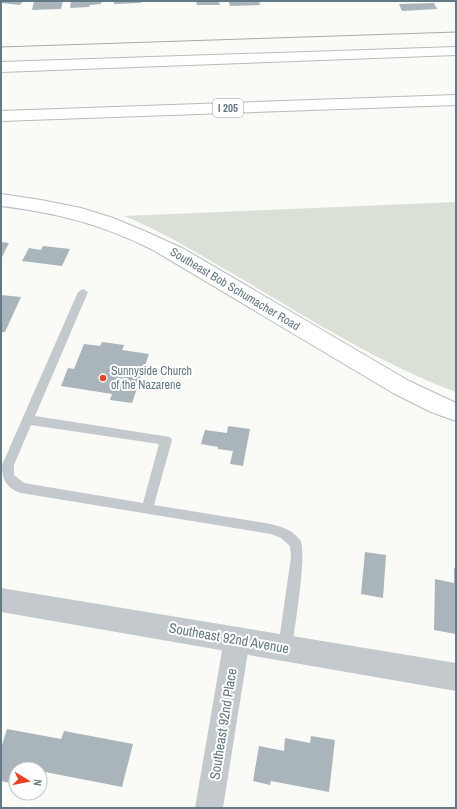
<svg xmlns="http://www.w3.org/2000/svg" width="457" height="809" font-family="'Archivo Narrow',sans-serif">
<style>
.green{fill:#dae0d6}
.building{fill:#a9b5ba}
.lines{fill:none;stroke-linecap:round;stroke-linejoin:round}
.secondary-casing{stroke:#b5bdc1;stroke-width:2}
.motorway-casing{stroke:#b6bcbe;stroke-width:2}
.service{fill:#c3c9cc;fill-rule:evenodd}
.minor{fill:#c3c9cc;fill-rule:evenodd}
.tertiary{fill:#c3c9cc;fill-rule:evenodd}
.secondary{fill:#fff;fill-rule:evenodd}
.motorway{fill:#fff;fill-rule:evenodd}
.tram{stroke:#a2abb0;stroke-width:1}
.poi-dot{fill:#ed4124;stroke:#fff;stroke-width:1.5}
.labels{text-anchor:middle;stroke-width:4;stroke-linejoin:round;paint-order:stroke}
.shield{fill:#fff;stroke:#92a1a9;stroke-width:1}
.shield-label{font-size:11px;font-weight:bold;fill:#637984}
.street-label{font-size:12px;fill:#637984;stroke:#fff}
.poi-label{font-size:12px;fill:#637984;stroke:#fff;text-anchor:start}
.near-street-label{font-size:14px;fill:#637984;stroke:#fff}
</style>
<rect width="100%" height="100%" fill="#fafaf7"/>
<!-- green -->
<path class="green" d="M456,202v190c-81,-30 -153,-78 -228,-121 -34,-20 -67,-40 -104,-55z"/>
<!-- building -->
<g class="building">
<polygon points="1,1 23,1 20,5 1,3"/>
<polygon points="34,1 63,1 61,9 32,10"/>
<polygon points="71,1 102,1 101,4 90,5 89,7 70,8"/>
<polygon points="114,1 141,1 141,3 114,4"/>
<polygon points="196,1 219,1 220,5 197,5"/>
<polygon points="234,1 259,1 260,5 230,6 229,2"/>
<polygon points="434,3 437,9 402,11 399,4"/>
<polygon points="1,242 9,243 1,259"/>
<polygon points="43,246 70,249 62,266 22,261 29,248 41,250"/>
<polygon points="1,295 21,297 5,332 1,332"/>
<polygon points="102,342 124,345 122,350 149,354 132,403 110,400 112,394 61,386 68,368 74,369 84,344 100,346"/>
<polygon points="228,426 250,429 243,466 230,464 233,451 218,449 218,447 201,444 205,430 227,433"/>
<polygon points="365,552 386,555 383,598 361,594"/>
<polygon points="454,568 456,568 456,634 434,630 435,579 454,583"/>
<polygon points="7,729 61,739 64,731 133,744 122,787 40,771 40,769 20,767 19,769 16,769 15,784 1,781 1,748"/>
<polygon points="311,736 335,740 329,792 271,781 270,785 253,781 259,746 284,751 285,738 310,743"/>
</g>
<g class="lines">
<defs>
<path id="secondary" d="M1,194l40,6 40,8 32,10 36,15 35,16 225,132 47,22v18l-25,-9 -38,-19 -240,-143c-52,-26 -95,-37 -152,-44z"/>
<g id="motorway">
<polygon points="456,47 456,55 1,72 1,62"/>
<polygon points="456,95 456,105 1,121 1,111"/>
</g>
</defs>
<!-- secondary casing -->
<use href="#secondary" class="secondary-casing"/>
<!-- motorway casing -->
<use href="#motorway" class="motorway-casing"/>
<!-- service -->
<path class="service" d="M83,289l5,3 -53,124 135,21 2,3 -18,65 117,19c11,3 22,6 29,16 8,10 -6,91 -8,108l-2,5 -5,2 -5,-2 -2,-5 13,-91 -1,-11 -9,-8 -10,-4 -250,-41c-15,-5 -19,-14 -19,-28l76,-173zM31,425l128,19 -16,59 -119,-20 -10,-8v-10z"/>
<!-- minor -->
<polygon class="minor" points="237,627 246,630 250,639 223,808 195,808 224,639 228,630"/>
<!-- tertiary -->
<polygon class="tertiary" points="1,588 456,663 456,691 1,612"/>
<!-- secondary -->
<use href="#secondary" class="secondary"/>
<!-- motorway -->
<use href="#motorway" class="motorway"/>
<!-- tram -->
<polyline class="tram" points="1,47 456,32"/>
</g>
<!-- markers -->
<circle class="poi-dot" cx="103" cy="378" r="4"/>
<g class="labels">
<!-- shield labels -->
<rect class="shield" x="213" y="99" width="30" height="18" rx="3"/>
<g class="shield-label">
<text x="228" y="112">I 205</text>
</g>
<!-- street labels -->
<g class="street-label">
<text transform="translate(235 289) rotate(31)" y="4">Southeast Bob Schumacher Road</text>
</g>
<!-- poi labels -->
<g class="poi-label">
<text x="111" y="375">Sunnyside Church<tspan x="111" dy="14">of the Nazarene</tspan></text>
</g>
<!-- near-street labels -->
<g class="near-street-label">
<text transform="translate(229 638) rotate(10)" y="5">Southeast 92nd Avenue</text>
<text transform="translate(223 724) rotate(-81)" y="5">Southeast 92nd Place</text>
</g>
</g>
<!-- border -->
<rect width="457" height="809" fill="none" stroke="#637984" stroke-width="4"/>
<!-- north arrow -->
<g transform="translate(28 781) rotate(100)"><circle r="19" fill="#ffffff" stroke="#c1c9ce"/>
<path d="M0-3L7 15L0 10L-7 15Z" fill="#ed4124"/>
<text y="-6" font-size="11" font-weight="bold" text-anchor="middle" fill="#637984">N</text>
</g>
</svg>
